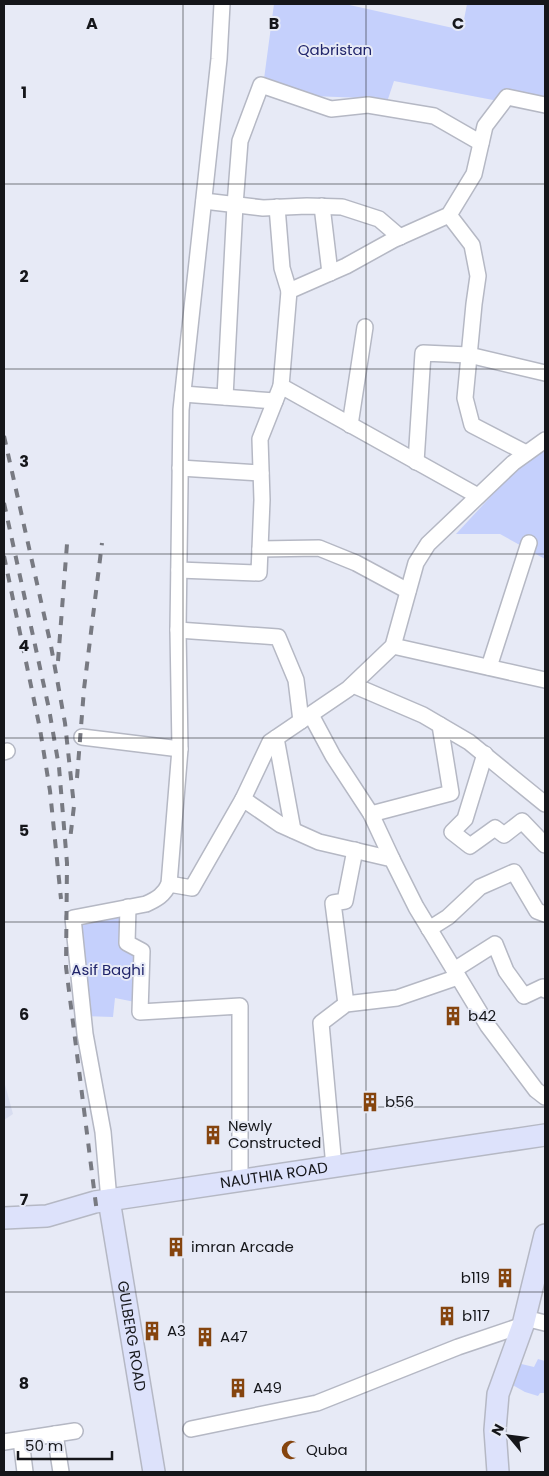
<svg xmlns="http://www.w3.org/2000/svg" width="549" height="1476" font-family="Poppins,sans-serif">
<style>
.built{fill:#d8ddf0}
.green{fill:#c5d0fc}
.lines{fill:none;stroke-linecap:round;stroke-linejoin:round}
.street-casing{stroke:#b5b8c4;stroke-width:18}
.secondary-casing{stroke:#b5b8c4;stroke-width:24}
.street{stroke:#fff;stroke-width:15}
.secondary{stroke:#dde2fb;stroke-width:21}
.rail{stroke:#787a82;stroke-width:4;stroke-dasharray:9 9;stroke-linecap:butt}
.grid{fill:none;stroke:#15161a;stroke-width:1;stroke-opacity:0.55}
.labels{text-anchor:middle;stroke-width:4;stroke-linejoin:round;paint-order:stroke}
.park-label{font-size:15px;fill:#21256b;stroke:#e7eaf6}
.poi-label{font-size:15px;fill:#15161a;stroke:#e7eaf6;text-anchor:start}
.street-label{font-size:15px;fill:#15161a;stroke:#e7eaf6}
.grid-label{font-size:16px;text-anchor:middle;font-weight:bold;fill:#15161a;stroke:#e7eaf6;stroke-width:4;stroke-linejoin:round;paint-order:stroke}
</style>
<rect width="100%" height="100%" fill="#e7eaf6"/>
<!-- built -->
<polygon class="built" points="4,1081 13,1114 4,1120"/>
<!-- green -->
<g class="green">
<polygon points="274,4 345,4 462,30 467,4 545,4 545,110 394,81 388,99 262,94"/>
<polygon points="545,438 545,559 500,534 456,534"/>
<polygon points="128,907 124,945 142,955 140,1003 115,998 113,1017 83,1016 73,922"/>
<polygon points="538,1359 545,1361 545,1393 540,1393 538,1396 525,1392 509,1383 513,1362 534,1367"/>
</g>
<g class="lines">
<defs>
<g id="street">
<polyline points="204,201 263,208 307,206 342,207 379,219 400,237"/>
<polyline points="322,206 330,273"/>
<polyline points="277,207 282,268 289,291"/>
<polyline points="449,215 472,245 478,276 474,304 465,398 472,425 526,453"/>
<polyline points="183,394 275,401"/>
<polyline points="225,397 235,205 240,141 261,85 331,109 368,105 434,116 481,143"/>
<polyline points="350,425 365,327"/>
<polyline points="416,462 423,353 469,355 545,373"/>
<polyline points="180,468 261,473"/>
<polyline points="478,496 281,386 289,291 346,266 393,240 449,215 474,174 485,126 507,97 545,105"/>
<polyline points="260,549 319,548 356,563 408,591"/>
<polyline points="179,570 259,573 262,500 260,439 281,386"/>
<polyline points="178,630 278,637 296,680 301,721"/>
<polyline points="393,646 545,680"/>
<polyline points="489,667 529,543"/>
<polyline points="353,685 423,715 469,742 545,804"/>
<polyline points="311,715 333,756 371,814 392,859"/>
<polyline points="82,737 180,749"/>
<polyline points="276,738 293,830"/>
<polyline points="4,752 7,751"/>
<polyline points="485,754 465,819 452,832 470,846 495,828 504,835 522,821 545,845"/>
<polyline points="243,799 270,742 348,689 393,646 416,563 428,544 513,463 545,440"/>
<polyline points="371,814 451,793 440,725"/>
<polyline points="169,884 180,749 178,630 181,410 219,59 222,4"/>
<polyline points="128,907 127,943 142,951 140,1012 240,1006 240,1180"/>
<polyline points="429,929 448,917 480,887 514,872 537,911 545,914"/>
<polyline points="454,970 495,944 506,971 524,996 543,987 545,990"/>
<polyline points="346,1004 333,903 345,901 355,850"/>
<polyline points="334,1167 321,1023 346,1004 397,998 458,977"/>
<path d="M109,1200l-6,-68 -18,-98 -12,-116 73,-14c11,-5 18,-9 23,-20l23,4 51,-89 38,26 38,17 73,17 24,48 72,119 48,64 9,7"/>
<polyline points="525,1318 545,1323"/>
<polyline points="191,1429 317,1403 458,1347 523,1325"/>
<polyline points="55,1434 61,1472"/>
<polyline points="21,1440 25,1472"/>
<polyline points="4,1442 75,1431"/>
</g>
<g id="secondary">
<path id="s1" d="M109,1200l45,272"/>
<path id="s2" d="M4,1218l43,-2 48,-14 450,-67"/>
<polyline points="498,1472 495,1430 498,1394 523,1325 545,1235"/>
</g>
</defs>
<!-- street casing -->
<use href="#street" class="street-casing"/>
<!-- secondary casing -->
<use href="#secondary" class="secondary-casing"/>
<!-- street -->
<use href="#street" class="street"/>
<!-- secondary -->
<use href="#secondary" class="secondary"/>
<!-- rail -->
<g class="rail">
<polyline points="4,436 51,646 65,723 74,806 70,840"/>
<polyline points="4,503 49,709 59,767 67,863 66,967 97,1213"/>
<polyline points="4,556 40,729 50,791 61,899"/>
<polyline points="58,661 67,544"/>
<polyline points="77,778 84,689 102,543"/>
</g>
</g>
<!-- grid -->
<path class="grid" d="M183,4v1468M366,4v1468M4,184h541M4,369h541M4,554h541M4,738h541M4,922h541M4,1107h541M4,1292h541"/>
<!-- icons -->
<defs>
<symbol id="building-bare" viewBox="-9 -9 18 18"><path d="M-4-6H4V6H1V3H-1V6H-4ZM-2.5-4.3h1.7v1.8h-1.7ZM.8-4.3h1.7v1.8H.8ZM-2.5-1h1.7V.8h-1.7ZM.8-1h1.7V.8H.8Z" fill="#85440e" stroke="#e7eaf6" stroke-width="2.5" paint-order="stroke"/></symbol>
<symbol id="mosque-bare" viewBox="-9 -9 18 18"><path d="M3.5-4.9A6 6 0 1 0 3.5 4.9A5 5 0 1 1 3.5-4.9Z" fill="#85440e" stroke="#e7eaf6" stroke-width="2.5" paint-order="stroke"/></symbol>
</defs>
<g fill-rule="evenodd">
<use href="#building-bare" x="439" y="1002" width="28" height="28"/>
<use href="#building-bare" x="356" y="1088" width="28" height="28"/>
<use href="#building-bare" x="199" y="1121" width="28" height="28"/>
<use href="#building-bare" x="162" y="1233" width="28" height="28"/>
<use href="#building-bare" x="491" y="1264" width="28" height="28"/>
<use href="#building-bare" x="433" y="1302" width="28" height="28"/>
<use href="#building-bare" x="138" y="1317" width="28" height="28"/>
<use href="#building-bare" x="191" y="1323" width="28" height="28"/>
<use href="#building-bare" x="224" y="1374" width="28" height="28"/>
<use href="#mosque-bare" x="277" y="1436" width="28" height="28"/>
</g>
<g class="labels">
<!-- park labels -->
<g class="park-label">
<text x="335" y="55">Qabristan</text>
<text x="108" y="975">Asif Baghi</text>
</g>
<!-- poi labels -->
<g class="poi-label">
<text x="468" y="1021">b42</text>
<text x="385" y="1107">b56</text>
<text x="228" y="1131">Newly<tspan x="228" dy="17">Constructed</tspan></text>
<text x="191" y="1252">imran Arcade</text>
<text x="490" y="1283" text-anchor="end">b119</text>
<text x="462" y="1321">b117</text>
<text x="167" y="1336">A3</text>
<text x="220" y="1342">A47</text>
<text x="253" y="1393">A49</text>
<text x="306" y="1455">Quba</text>
</g>
<!-- street labels -->
<g class="street-label">
<text dy="5" stroke="none"><textPath href="#s2" startOffset="274">NAUTHIA ROAD</textPath></text>
<text dy="5" stroke="none"><textPath href="#s1" startOffset="138">GULBERG ROAD</textPath></text>
</g>
</g>
<g class="grid-label">
<text x="92" y="29">A</text>
<text x="274" y="29">B</text>
<text x="458" y="29">C</text>
<text x="24" y="98">1</text>
<text x="24" y="282">2</text>
<text x="24" y="467">3</text>
<text x="24" y="651">4</text>
<text x="24" y="836">5</text>
<text x="24" y="1020">6</text>
<text x="24" y="1205">7</text>
<text x="24" y="1389">8</text>
</g>
<!-- border -->
<rect width="549" height="1476" fill="none" stroke="#15161a" stroke-width="10"/>
<!-- north arrow -->
<g transform="translate(509 1436) rotate(299)" stroke="#e7eaf6" stroke-width="4" paint-order="stroke">
<path d="M0-4L9 19L0 12L-9 19Z" fill="#15161a"/>
<text y="-8" font-size="14" font-weight="bold" text-anchor="middle" fill="#15161a">N</text>
</g>
<!-- scale -->
<path d="M18 1451v8h94v-8" fill="none" stroke="#15161a" stroke-width="2.5"/>
<text x="25" y="1451" font-size="15" fill="#15161a" stroke="#e7eaf6" stroke-width="4" paint-order="stroke">50 m</text>
</svg>
